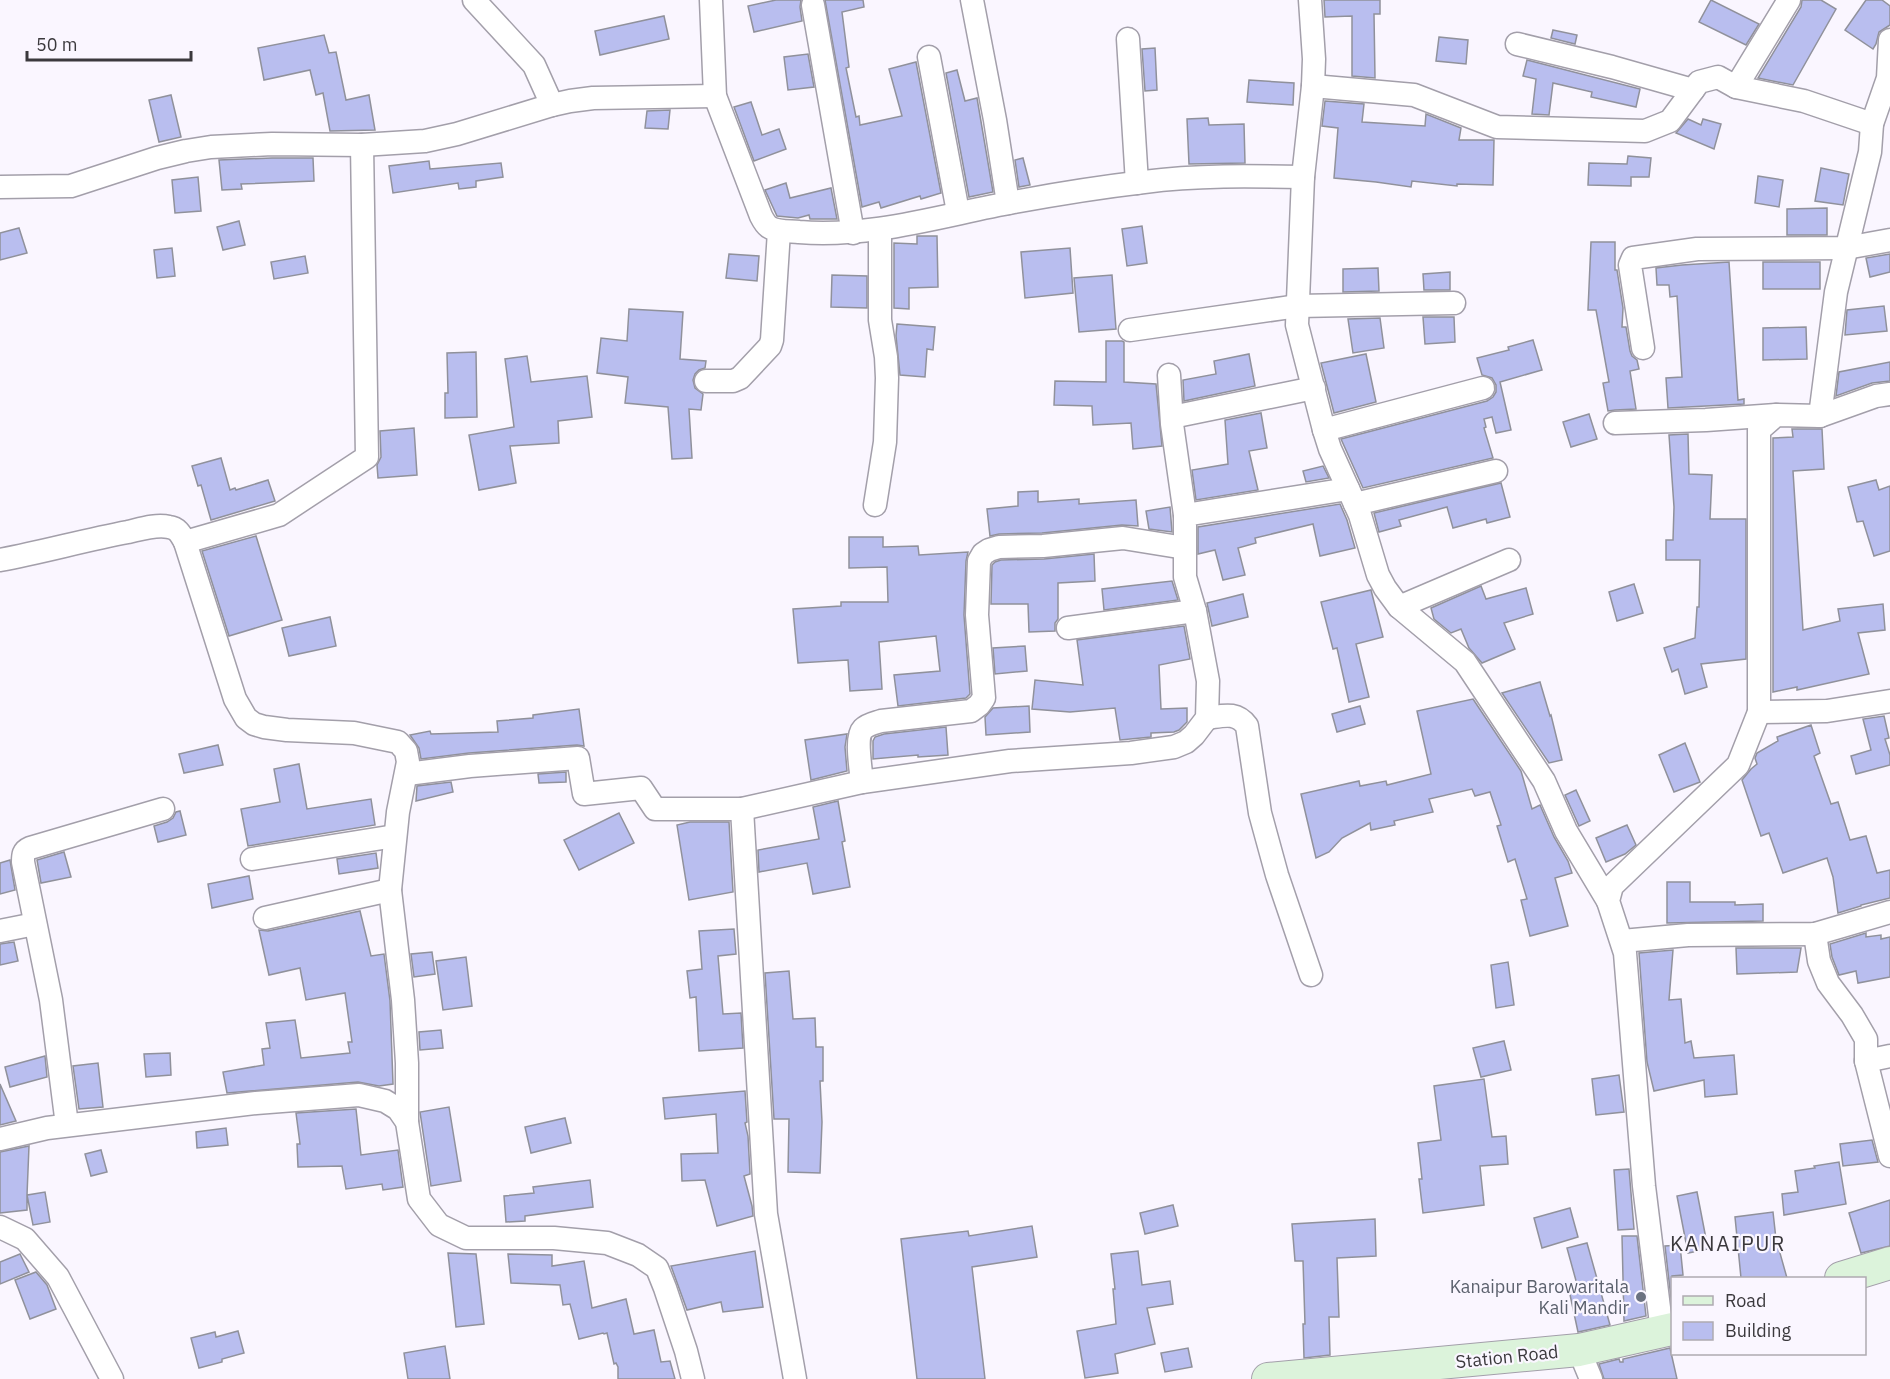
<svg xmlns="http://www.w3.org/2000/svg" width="1890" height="1379" font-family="'IBM Plex Sans',sans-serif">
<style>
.building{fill:#b9beef;stroke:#90919b;stroke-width:1.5}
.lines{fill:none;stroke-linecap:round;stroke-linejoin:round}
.minor-casing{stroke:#a39faa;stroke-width:25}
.secondary-casing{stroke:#a39faa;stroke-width:34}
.minor{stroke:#fff;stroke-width:22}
.secondary{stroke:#dcf3db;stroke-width:32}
.worship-dot{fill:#6b7280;stroke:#faf6ff;stroke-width:2}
.labels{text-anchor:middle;stroke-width:4.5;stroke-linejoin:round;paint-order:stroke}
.worship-label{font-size:18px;fill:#5b616d;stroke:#faf6ff;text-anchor:end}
.street-label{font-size:18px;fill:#3b393d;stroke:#faf6ff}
.quarter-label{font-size:21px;letter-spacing:1.5px;fill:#3b393d;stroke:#faf6ff}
</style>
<rect width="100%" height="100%" fill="#faf6ff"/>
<!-- building -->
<g class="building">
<polygon points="776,0 801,0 800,7 802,21 754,32 748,6"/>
<polygon points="825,0 863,0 864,7 842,12 849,67 846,68 856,117 859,116 860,125 902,116 889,69 916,62 941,193 921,199 920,196 881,208 879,202 862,207"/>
<polygon points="1324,0 1380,0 1380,14 1374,14 1375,78 1352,76 1352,16 1325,17"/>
<polygon points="1711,0 1759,24 1746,45 1699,22"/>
<polygon points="1802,0 1821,0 1836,9 1793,85 1758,78 1801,7"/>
<polygon points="1866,0 1882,0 1890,6 1890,25 1879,32 1876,44 1873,49 1845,30"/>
<polygon points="664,16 669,39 600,55 595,31"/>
<polygon points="1553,30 1577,35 1575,44 1551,38"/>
<polygon points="324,35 329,53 336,52 346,100 369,95 375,130 330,131 323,93 316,95 310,70 264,80 258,48"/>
<polygon points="1439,37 1468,40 1466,64 1436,61"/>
<polygon points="1155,48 1157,90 1145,91 1142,49"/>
<polygon points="808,54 814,87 788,90 784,57"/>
<polygon points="1527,60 1640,89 1636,107 1591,97 1592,92 1553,83 1549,115 1532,114 1536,79 1523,76"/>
<polygon points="957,70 965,101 977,98 993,192 969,197 946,73"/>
<polygon points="1249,80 1294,83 1293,105 1247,102"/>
<polygon points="171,95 181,137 159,142 149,100"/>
<polygon points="1325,101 1364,104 1362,122 1425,126 1426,114 1461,128 1459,140 1494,140 1493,185 1457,184 1457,186 1412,181 1411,187 1376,182 1334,178 1338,128 1322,126"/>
<polygon points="751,102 762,135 779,129 786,149 754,161 734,107"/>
<polygon points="670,110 668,129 645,128 647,111"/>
<polygon points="1208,118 1209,125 1244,124 1245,163 1189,164 1187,119"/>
<polygon points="1688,119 1701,125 1703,119 1721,124 1714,149 1676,133"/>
<polygon points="1628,156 1651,158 1649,177 1631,177 1631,186 1588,185 1589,163 1627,164"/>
<polygon points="272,158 313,158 314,181 241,184 242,189 222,190 219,160"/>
<polygon points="1023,158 1030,185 1019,187 1015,160"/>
<polygon points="429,161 430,169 501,163 503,177 476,181 476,187 459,189 458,183 393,193 389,166"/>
<polygon points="1821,168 1849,174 1843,205 1815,201"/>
<polygon points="1758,176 1783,180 1779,207 1755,203"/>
<polygon points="198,177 201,211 175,213 172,180"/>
<polygon points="786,183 790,198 831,188 837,219 810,219 809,215 798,218 777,216 765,190"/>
<polygon points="1827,208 1827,235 1787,235 1787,209"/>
<polygon points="239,221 245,245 223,250 217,227"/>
<polygon points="1142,226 1147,263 1127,266 1122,229"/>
<polygon points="19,228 27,253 0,260 0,233"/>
<polygon points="917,236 937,236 938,287 909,288 909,309 894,308 894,243 917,244"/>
<polygon points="1591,242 1615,242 1615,270 1617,270 1623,308 1622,327 1626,327 1630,351 1632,356 1637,360 1639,369 1630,371 1636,409 1615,410 1608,411 1603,383 1609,382 1596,310 1588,310"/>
<polygon points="172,248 175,276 157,278 154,250"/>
<polygon points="1070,248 1073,293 1025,298 1021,252"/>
<polygon points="729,254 759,256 757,281 726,278"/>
<polygon points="1890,254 1890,272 1870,277 1866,258"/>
<polygon points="305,256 308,273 274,279 271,262"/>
<polygon points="1729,262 1738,400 1744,399 1744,404 1668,408 1666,378 1682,377 1677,296 1670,297 1669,285 1657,285 1656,268 1682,265"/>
<rect x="1763" y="262" width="57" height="27"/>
<polygon points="1378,268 1379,291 1343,292 1343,269"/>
<polygon points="1450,272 1450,290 1424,290 1423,274"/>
<polygon points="832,275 867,276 867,308 831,307"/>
<polygon points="1112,275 1116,329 1079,332 1074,278"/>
<polygon points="1884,306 1887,331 1845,335 1847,310"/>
<polygon points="629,309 683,312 680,359 706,361 705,368 699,370 695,374 693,380 695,388 703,394 701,410 689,409 692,458 672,459 668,407 625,403 628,377 597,373 601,338 627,341"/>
<polygon points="1423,317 1454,317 1455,342 1425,344"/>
<polygon points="1380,318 1384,348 1353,353 1348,319"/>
<polygon points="897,324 935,327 933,350 927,349 925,377 900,375 896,336"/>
<polygon points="1806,327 1807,359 1763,360 1763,328"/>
<polygon points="1533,340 1542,370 1500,382 1511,430 1496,433 1492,417 1484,419 1486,427 1484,428 1493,458 1363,488 1341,439 1487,401 1493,397 1496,392 1496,385 1492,378 1482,375 1477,358 1509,350 1508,347"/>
<polygon points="1106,341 1122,341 1124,342 1124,382 1156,384 1162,446 1133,449 1131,423 1093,425 1092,406 1054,405 1055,381 1106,382"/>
<polygon points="476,352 477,417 445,418 445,393 448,393 447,353"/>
<polygon points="1249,354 1255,386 1184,401 1183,380 1216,374 1214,361"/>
<polygon points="1366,354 1376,402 1334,413 1321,363"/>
<polygon points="527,356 531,382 587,376 592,417 558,421 559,443 510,446 516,483 479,490 469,435 514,427 505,359"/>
<polygon points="1890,362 1890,381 1872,383 1836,396 1839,372"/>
<polygon points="1261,413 1267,448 1249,451 1258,490 1196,500 1192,470 1228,464 1225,420"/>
<polygon points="1589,414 1597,439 1571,447 1563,422"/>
<polygon points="414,428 417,475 378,478 377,465 381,457 380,431"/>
<polygon points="1792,429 1822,429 1824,469 1793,471 1803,630 1840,621 1838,609 1883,604 1885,630 1858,633 1869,674 1797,690 1797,687 1773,692 1773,438 1793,437"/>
<polygon points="1688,434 1689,474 1712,475 1710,519 1746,519 1746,659 1701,664 1707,687 1685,694 1678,669 1672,672 1664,648 1695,638 1697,607 1699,607 1700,560 1666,560 1666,540 1673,540 1674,507 1669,435"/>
<polygon points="221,458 230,490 235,488 236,490 268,480 275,501 211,520 201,485 198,486 192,466"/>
<polygon points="1323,466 1329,478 1306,482 1303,471"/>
<polygon points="1876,480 1879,490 1890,486 1890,551 1874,556 1863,521 1857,522 1848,487"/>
<polygon points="1501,483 1510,517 1487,523 1486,519 1453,528 1447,507 1399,520 1401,526 1379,532 1374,513"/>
<polygon points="1038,491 1038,502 1079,499 1079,504 1136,500 1138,526 1122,525 1042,533 999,534 990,536 987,509 1018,506 1018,492"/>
<polygon points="1340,504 1347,520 1355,548 1320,556 1313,524 1255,538 1256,543 1238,548 1245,575 1223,580 1215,550 1198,554 1198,527"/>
<polygon points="1170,507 1172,532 1149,529 1146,511"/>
<polygon points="256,536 282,620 229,636 202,551"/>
<polygon points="849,537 883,537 883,547 918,546 919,555 968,552 966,561 964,615 970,694 966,698 898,706 894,675 940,671 936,636 879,642 882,689 850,691 848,660 798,663 793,609 841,606 841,602 888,602 887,567 849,568"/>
<polygon points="1094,554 1095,581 1058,583 1058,619 1055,623 1055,631 1029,632 1028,604 991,604 992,565 995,562 1001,560 1044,559"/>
<polygon points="1172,581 1178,600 1104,610 1102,589"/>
<polygon points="1634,584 1643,613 1617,621 1609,592"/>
<polygon points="1481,586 1486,599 1526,588 1533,614 1504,623 1515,649 1482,663 1469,648 1461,629 1451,633 1434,619 1431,608"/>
<polygon points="1371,590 1383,637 1356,644 1369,697 1349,702 1337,648 1333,649 1321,602"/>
<polygon points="1243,594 1248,617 1212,626 1207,603"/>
<polygon points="330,617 336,646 289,656 282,628"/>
<polygon points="1184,626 1190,659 1159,665 1161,709 1187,708 1187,722 1179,730 1174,732 1151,733 1151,737 1120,740 1115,708 1070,712 1032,709 1035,680 1083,685 1077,640"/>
<polygon points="1025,646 1027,671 995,674 993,648"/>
<polygon points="1540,682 1550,716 1551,715 1562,760 1549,763 1502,693"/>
<polygon points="1473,699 1521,771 1532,809 1540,805 1554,837 1568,861 1572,873 1555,878 1568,926 1530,936 1521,900 1527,899 1515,859 1508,862 1497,826 1501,825 1490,792 1475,796 1472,789 1429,799 1433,812 1394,821 1395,825 1371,830 1370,823 1342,838 1329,852 1316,858 1301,794 1359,781 1360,786 1386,781 1387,785 1431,774 1417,711"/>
<polygon points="1029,706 1030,732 986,735 985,717 993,708"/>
<polygon points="1360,706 1365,724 1337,732 1332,714"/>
<polygon points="579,709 584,746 577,745 469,753 421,759 419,748 410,735 430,731 431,734 498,732 497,721 533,718 533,715"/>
<polygon points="1884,716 1889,738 1885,739 1890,755 1890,765 1856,774 1851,756 1871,750 1863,719"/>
<polygon points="1811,725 1820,753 1814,756 1831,804 1838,802 1850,840 1866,836 1877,873 1890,870 1890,898 1861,905 1861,906 1838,913 1833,877 1827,858 1783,873 1769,833 1761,836 1742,780 1751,769 1757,764 1755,758 1757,753 1778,741 1777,737"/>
<polygon points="946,727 948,755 918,757 918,755 873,759 873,741 875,737 884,734"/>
<polygon points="847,734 845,747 847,771 811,780 805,740"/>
<polygon points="1685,743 1700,782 1674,792 1659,755"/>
<polygon points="218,745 223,765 184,773 179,754"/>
<polygon points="299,764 307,809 371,799 375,825 248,846 241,809 280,802 274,769"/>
<polygon points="566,772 566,782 539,783 538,774"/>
<polygon points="451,782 453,792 416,801 417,786"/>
<polygon points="1576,790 1590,821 1579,826 1565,795"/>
<polygon points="838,801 845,841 842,842 850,887 813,894 807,863 759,872 758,850 819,839 813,807"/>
<polygon points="180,811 186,835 158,842 154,826 167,822 173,818 176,812"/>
<polygon points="619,813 634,843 579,870 564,840"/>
<polygon points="690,822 729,822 733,892 689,900 677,825"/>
<polygon points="1627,825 1636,845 1625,854 1606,862 1596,838"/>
<polygon points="64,852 71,877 41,883 37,860"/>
<polygon points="376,853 378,868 339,874 337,859"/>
<polygon points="10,860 15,890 0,894 0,863"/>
<polygon points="249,876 253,899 212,908 208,884"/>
<polygon points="1667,882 1690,882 1690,902 1735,902 1735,905 1763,904 1763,921 1667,923"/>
<polygon points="360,911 371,956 384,954 390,1001 393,1084 379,1086 358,1082 227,1093 223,1072 264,1065 262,1049 270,1048 266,1023 295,1020 301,1058 350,1053 348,1042 352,1042 345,993 306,1000 300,968 269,975 259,930 268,931"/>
<polygon points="734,929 736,954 718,956 723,1014 741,1013 743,1048 699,1051 696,997 690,998 687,971 702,969 699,931"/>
<polygon points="1866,933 1866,937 1881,935 1881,939 1890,937 1890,977 1858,983 1856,971 1839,975 1832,957 1830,944"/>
<polygon points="14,942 18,961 0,965 0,944"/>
<polygon points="1736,948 1801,948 1797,972 1737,974"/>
<polygon points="1673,950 1669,1000 1681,999 1685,1043 1691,1041 1694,1058 1734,1055 1737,1094 1705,1097 1704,1080 1654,1091 1647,1062 1639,953"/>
<polygon points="432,952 435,974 414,977 411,954"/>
<polygon points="466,957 472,1006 443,1010 436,961"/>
<polygon points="1508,962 1514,1005 1496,1008 1491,965"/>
<polygon points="789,971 793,1019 815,1018 816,1047 823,1047 823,1081 820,1081 822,1122 820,1173 788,1172 789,1119 774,1119 765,973"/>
<polygon points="441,1030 443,1048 420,1050 419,1032"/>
<polygon points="1504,1041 1511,1070 1481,1077 1473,1048"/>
<polygon points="170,1053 171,1075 146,1077 144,1054"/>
<polygon points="45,1056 47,1077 10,1087 5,1067"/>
<polygon points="98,1063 103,1107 79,1109 73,1066"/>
<polygon points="1619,1075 1624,1112 1596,1115 1592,1079"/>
<polygon points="1484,1079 1492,1137 1506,1136 1508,1164 1480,1166 1484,1205 1423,1213 1419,1179 1422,1179 1418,1143 1441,1140 1434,1086"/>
<polygon points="0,1084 16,1121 0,1125"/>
<polygon points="745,1091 747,1122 745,1123 748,1136 750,1174 744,1176 752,1206 753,1216 717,1226 705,1180 682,1181 681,1154 718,1153 716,1114 665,1119 663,1098"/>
<polygon points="449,1107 461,1181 431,1186 420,1112"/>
<polygon points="356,1109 361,1155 398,1150 403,1187 383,1190 382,1184 346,1189 342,1166 298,1167 297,1144 300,1144 296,1113"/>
<polygon points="565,1118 571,1143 531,1153 525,1127"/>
<polygon points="226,1128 228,1145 197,1148 196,1132"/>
<polygon points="1872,1140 1878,1162 1843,1166 1840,1144"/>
<polygon points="29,1146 27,1195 45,1192 50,1222 33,1225 27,1195 27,1210 0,1213 0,1152"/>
<polygon points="101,1150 107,1172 91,1176 85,1154"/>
<polygon points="1839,1162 1846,1204 1784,1215 1782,1194 1798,1192 1795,1171 1815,1168 1814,1166"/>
<polygon points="1629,1169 1634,1229 1618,1230 1614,1170"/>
<polygon points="590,1180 593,1207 525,1216 525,1221 506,1222 504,1196 534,1193 533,1187"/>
<polygon points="1697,1192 1708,1249 1688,1253 1677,1196"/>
<polygon points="1890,1200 1890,1246 1861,1253 1849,1213"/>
<polygon points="1173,1205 1178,1226 1145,1234 1140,1213"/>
<polygon points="1570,1208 1578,1237 1542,1248 1534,1218"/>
<polygon points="1773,1212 1776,1239 1787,1278 1741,1278 1735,1217"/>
<polygon points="1375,1219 1376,1256 1337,1258 1339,1317 1329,1317 1330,1355 1304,1358 1303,1324 1305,1324 1303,1261 1295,1261 1292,1224"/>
<polygon points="1032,1226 1037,1257 972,1267 985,1379 917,1379 901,1239 968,1231 969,1236"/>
<polygon points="1622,1236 1637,1236 1646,1316 1624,1321"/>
<polygon points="1587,1243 1610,1325 1578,1332 1569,1290 1578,1288 1567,1248"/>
<polygon points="1680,1245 1683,1275 1672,1276 1672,1307 1665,1246"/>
<polygon points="755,1251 763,1307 723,1312 721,1302 687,1310 671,1266"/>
<polygon points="1138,1251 1142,1285 1170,1281 1173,1304 1147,1308 1155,1344 1115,1354 1118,1373 1085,1378 1077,1331 1116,1324 1113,1289 1115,1289 1111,1254"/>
<polygon points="448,1253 476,1254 484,1324 456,1327"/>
<polygon points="20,1254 29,1272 0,1284 0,1262"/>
<polygon points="508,1254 552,1255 552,1266 584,1261 592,1308 626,1299 634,1334 654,1330 661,1362 670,1361 675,1379 618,1379 618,1367 616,1363 614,1364 607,1333 604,1334 603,1333 579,1339 570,1304 563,1305 560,1285 511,1283"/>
<polygon points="36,1272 47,1285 56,1309 30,1319 15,1280"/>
<polygon points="238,1331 244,1353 222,1359 222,1362 199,1368 191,1338 215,1332 216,1337"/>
<polygon points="445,1346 450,1379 408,1379 404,1353"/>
<polygon points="1188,1348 1192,1367 1165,1372 1161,1353"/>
<polygon points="1670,1348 1677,1379 1604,1379 1599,1364 1619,1359 1620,1362 1623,1362 1623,1359"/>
</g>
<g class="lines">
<defs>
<g id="minor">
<polyline points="474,0 534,65 552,105"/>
<path d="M711,0l4,96 46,120c2,4 4,8 8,11 8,5 21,4 30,5 73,6 144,-17 215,-30 43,-8 87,-15 130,-20 53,-7 106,-6 159,-5"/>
<polyline points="972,0 995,120 1008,203"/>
<polyline points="1310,0 1314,59 1313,86 1303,177 1297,325 1324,430 1330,449 1360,515 1378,575 1385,588 1399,607 1465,662 1544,781 1566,831 1608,901"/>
<polyline points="813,5 853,233"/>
<polyline points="1128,39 1137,183"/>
<polyline points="1517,44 1612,67 1693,90"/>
<polyline points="929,57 958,212"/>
<polyline points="1313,86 1414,95 1497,127 1645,131 1670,121 1699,82 1718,77 1736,87 1789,0"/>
<polyline points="1736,87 1804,101 1872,124"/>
<polyline points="0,187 71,186 157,158 186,151 211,147 272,144 362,145 425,141 457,134 552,105 570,101 593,98 715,96"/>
<polyline points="1130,330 1298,306 1454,303"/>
<polyline points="1643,348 1630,265 1633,258 1697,249 1846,248 1890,240"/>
<polyline points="1169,375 1172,424 1185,515"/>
<polyline points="706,381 733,381 740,378 770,346 772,340 779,231"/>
<polyline points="1820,416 1836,292 1870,152 1872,124 1888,78 1890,40"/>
<polyline points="1172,417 1314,388"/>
<polyline points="1615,423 1706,420 1776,415"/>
<polyline points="1324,430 1483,388"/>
<polyline points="1355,504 1496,471"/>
<polyline points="875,505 885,442 887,378 886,357 880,320 880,230"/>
<polyline points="185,542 279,515 367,457 362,145"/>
<path d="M0,560c43,-8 85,-20 128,-28 13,-3 28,-8 41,-5 9,1 12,8 16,15l50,157 11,19 8,6 10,3 23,3 67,3 44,9 8,9 2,11 -10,50 -8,78 13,110 4,63v59"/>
<polyline points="1399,607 1509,560"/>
<polyline points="1068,628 1195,611"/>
<polyline points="1759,712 1827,711 1890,701"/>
<path d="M1207,718c16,-2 29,-7 40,8l13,87 17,62 34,100"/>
<polyline points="407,774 470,766 578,758 584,794 641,788 655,809 742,809 766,1214 795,1379"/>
<path d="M862,782c-1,-12 -7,-45 1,-53 5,-5 12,-6 18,-8l90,-10 8,-6 5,-7 -7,-83 2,-54 4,-7 6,-4 10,-3 44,-1 80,-8 62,10"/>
<polyline points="742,809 862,782 1010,761 1131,753 1174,747 1186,742 1194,735 1207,718 1208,681 1195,611 1185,577 1185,515 1348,489"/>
<polyline points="252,859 395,836"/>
<polyline points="265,918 390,890"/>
<polyline points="0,931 35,924"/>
<polyline points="1815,934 1819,961 1828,983 1852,1015 1866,1039 1866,1061 1890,1156"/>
<polyline points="1622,941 1688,935 1815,934 1890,912"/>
<polyline points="1866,1061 1890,1056"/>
<path d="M67,1125l-16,-125 -28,-138c0,-7 0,-11 7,-14l133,-39"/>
<polyline points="0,1139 47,1128 256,1103 359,1095 385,1101 398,1109 407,1122 419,1199 439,1225 466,1238 554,1238 607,1243 638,1255 657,1268 665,1288 686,1351 693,1379"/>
<polyline points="0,1227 25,1239 58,1277 112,1379"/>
<polyline points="1662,1332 1644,1186 1625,953 1608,901 1612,886 1738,765 1759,712 1759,430 1776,415 1820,416 1876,396 1890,394"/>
<polyline points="1579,1350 1591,1379"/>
</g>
<g id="secondary">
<polyline points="1841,1278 1890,1263"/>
<polyline points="1268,1379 1579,1350 1672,1329"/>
</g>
</defs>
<!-- minor casing -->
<use href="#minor" class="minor-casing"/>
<!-- secondary casing -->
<use href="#secondary" class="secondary-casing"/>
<!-- minor -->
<use href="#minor" class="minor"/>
<!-- secondary -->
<use href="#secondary" class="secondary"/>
</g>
<!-- markers -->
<circle class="worship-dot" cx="1641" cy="1297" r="6"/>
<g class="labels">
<!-- worship labels -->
<g class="worship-label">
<text x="1629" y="1293">Kanaipur Barowaritala<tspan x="1629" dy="21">Kali Mandir</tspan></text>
</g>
<!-- street labels -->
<g class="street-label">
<text transform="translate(1507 1357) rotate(-6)" y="6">Station Road</text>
</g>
<!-- quarter labels -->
<g class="quarter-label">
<text x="1728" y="1251">KANAIPUR</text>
</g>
</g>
<!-- legend -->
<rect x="1671" y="1277" width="195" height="78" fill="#faf6ff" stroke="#aeaab1" stroke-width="1.5"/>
<rect x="1683" y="1296" width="30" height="9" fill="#dcf3db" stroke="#aeaab1" stroke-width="1.5"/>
<text x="1725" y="1307" font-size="18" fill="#3b393d">Road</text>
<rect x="1683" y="1322" width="30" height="18" fill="#b9beef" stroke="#aeaab1" stroke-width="1.5"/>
<text x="1725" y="1337" font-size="18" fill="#3b393d">Building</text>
<!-- scale -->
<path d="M27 51v9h164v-9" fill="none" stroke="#3b393d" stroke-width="3"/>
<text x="36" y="51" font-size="18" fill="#3b393d" stroke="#faf6ff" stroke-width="4.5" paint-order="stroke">50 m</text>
</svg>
